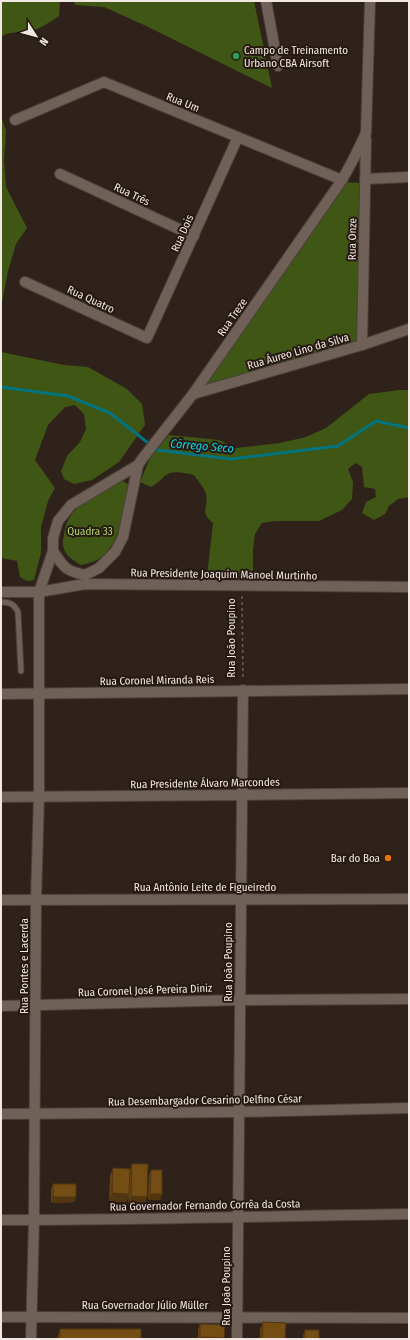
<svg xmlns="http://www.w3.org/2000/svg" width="410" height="1340" font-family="'Fira Sans Condensed',sans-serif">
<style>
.green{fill:#405614}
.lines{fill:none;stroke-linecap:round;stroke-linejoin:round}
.stream{stroke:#02747f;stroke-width:3}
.lane-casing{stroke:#4b413a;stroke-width:7}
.street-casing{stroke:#4b413a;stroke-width:12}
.path{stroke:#6b6059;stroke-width:1.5;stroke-dasharray:3 3;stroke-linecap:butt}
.lane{stroke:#706158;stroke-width:5}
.street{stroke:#706158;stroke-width:10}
.wall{fill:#644212}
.shaded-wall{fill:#51360f}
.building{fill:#744d15;stroke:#51360f}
.leisure-dot{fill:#2e9e5b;stroke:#251912;stroke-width:1.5}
.food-dot{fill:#e8710a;stroke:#251912;stroke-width:1.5}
.labels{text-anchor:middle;stroke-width:4;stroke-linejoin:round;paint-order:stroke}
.poi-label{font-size:11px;fill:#f1e8e3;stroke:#251912;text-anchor:start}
.street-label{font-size:11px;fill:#f1e8e3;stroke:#251912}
.park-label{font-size:11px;fill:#b0d870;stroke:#251912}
.water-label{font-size:12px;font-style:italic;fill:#09dbef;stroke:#251912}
</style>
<rect width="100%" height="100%" fill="#2f221b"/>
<!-- green -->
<g class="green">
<path d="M1,1h59l-1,15c-10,7 -21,14 -33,16 -10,1 -16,-1 -25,5z"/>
<polygon points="74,1 254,1 272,88 144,25 104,7 75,5"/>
<polygon points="1,116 6,131 4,161 6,187 27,228 16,244 8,271 1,307"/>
<polygon points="344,182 359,183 358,340 209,386 202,385 336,199"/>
<polygon points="1,352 64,365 88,367 127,389 142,404 145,425 119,462 92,480 74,484 64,479 61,471 67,456 80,442 86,429 84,414 75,405 65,407 48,425 35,460 55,488 48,501 41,527 41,553 34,580 27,581 20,577 17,561 1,558"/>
<path d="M400,390h9v107l-11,2 -9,7 -4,8 -11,6 -12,-7 4,-11 10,-5 -1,-8 -11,-2 -2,-20 -6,-4 -8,6 5,13 -1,17 -10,11 -23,11h-45l-12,2 -7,11 -2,15v29l-13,2 -33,-4 6,-53c-14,-11 -4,-16 -7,-29 -1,-5 -9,-15 -12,-19 -9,-2 -21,-5 -28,0 -6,5 -8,8 -15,12l-11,-5 10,-24 19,-23 50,5 17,8 44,-5 26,-6 20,-9 43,-34z"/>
<path d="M123,481l5,3c-5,25 -7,65 -33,77 -5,2 -11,3 -15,4 -13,-9 -20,-14 -16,-30 1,-7 3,-15 7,-20 9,-14 37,-26 52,-34z"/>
</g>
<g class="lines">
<!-- stream -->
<polyline class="stream" points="1,387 68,396 110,413 157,450 231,459 338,446 376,421 409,428"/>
<defs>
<path id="lane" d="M1,602c9,0 13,2 17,10l3,59"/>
<g id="street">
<polyline points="266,1 278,66"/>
<polyline points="15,120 104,82 342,180"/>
<polyline points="60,174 194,236"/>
<polyline points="365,179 409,177"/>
<polyline points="25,282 147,338 238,137"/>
<polyline points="362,345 366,139"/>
<polyline points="193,394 362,345 409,329"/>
<path d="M53,551c11,17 13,20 32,24"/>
<polyline points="85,575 99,568 115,552 123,537 138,465 142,459 193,394 342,180 354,158 366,133 370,1"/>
<polyline points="1,592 39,592 85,584 409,587"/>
<polyline points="1,694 409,689"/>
<polyline points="1,797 242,795 409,793"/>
<polyline points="1,900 409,899"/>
<polyline points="1,1006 240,1000 409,999"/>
<polyline points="1,1114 239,1112 409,1108"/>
<path d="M1,1220c136,0 272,-4 408,-6"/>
<polyline points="1,1317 409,1318"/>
<polyline points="31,1339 34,1220 36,899 39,797 39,592 53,551 53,538 58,521 71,505 138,465"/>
<polyline points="237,1339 243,690"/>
</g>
</defs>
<!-- lane casing -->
<use href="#lane" class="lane-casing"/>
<!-- street casing -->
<use href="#street" class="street-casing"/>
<!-- path -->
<polyline class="path" points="242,596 243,680"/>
<!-- lane -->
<use href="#lane" class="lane"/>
<!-- street -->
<use href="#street" class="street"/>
</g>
<!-- wall -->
<g class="wall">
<polygon points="132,1164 144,1205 128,1204 129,1196 126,1202 109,1201 110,1176 113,1168 130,1170"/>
<polygon points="151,1170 162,1194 160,1200 148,1200 149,1175"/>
<polygon points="53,1184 76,1197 74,1202 51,1203 51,1189"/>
<polygon points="263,1322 285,1339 260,1339 260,1330"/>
<polygon points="200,1324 224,1339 198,1339 198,1330"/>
<polygon points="60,1329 141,1339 57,1339"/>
<polygon points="305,1330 319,1339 303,1339 303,1335"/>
</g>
<!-- shaded-wall -->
<g class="shaded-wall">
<polygon points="112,1193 129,1194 126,1202 109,1201"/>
<polygon points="150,1194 162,1194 160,1200 148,1200"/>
<polygon points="131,1196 147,1197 144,1205 128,1204"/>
<polygon points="53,1197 76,1197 74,1202 51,1203"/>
<polygon points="200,1337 224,1338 224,1339 199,1339"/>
</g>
<!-- building -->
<g class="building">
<polygon points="132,1164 148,1164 147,1197 131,1196"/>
<polygon points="113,1168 130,1169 129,1194 112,1193"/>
<polygon points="151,1170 162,1170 162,1194 150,1194"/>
<rect x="53" y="1184" width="23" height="13"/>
<polygon points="263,1322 286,1323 285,1339 262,1339"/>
<polygon points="200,1324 225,1325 224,1338 200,1337"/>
<rect x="60" y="1329" width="81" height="10"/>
<polygon points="305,1330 319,1330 319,1339 304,1339"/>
</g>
<!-- markers -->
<circle class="leisure-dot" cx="236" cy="56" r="4"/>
<circle class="food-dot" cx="388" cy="858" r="4"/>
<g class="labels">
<!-- poi labels -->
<g class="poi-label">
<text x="244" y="54">Campo de Treinamento<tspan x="244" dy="13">Urbano CBA Airsoft</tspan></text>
<text x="380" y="862" text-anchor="end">Bar do Boa</text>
</g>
<!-- street labels -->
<g class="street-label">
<text transform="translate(183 102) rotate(22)" y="4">Rua Um</text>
<text transform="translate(132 194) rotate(25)" y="4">Rua Três</text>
<text transform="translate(182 233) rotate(-66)" y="4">Rua Dois</text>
<text transform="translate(352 239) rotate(-89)" y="4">Rua Onze</text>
<text transform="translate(91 299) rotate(25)" y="4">Rua Quatro</text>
<text transform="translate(232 317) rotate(-55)" y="4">Rua Treze</text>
<text transform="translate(298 351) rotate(-16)" y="4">Rua Áureo Lino da Silva</text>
<text transform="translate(224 574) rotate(1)" y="4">Rua Presidente Joaquim Manoel Murtinho</text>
<text transform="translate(231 638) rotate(-90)" y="4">Rua João Poupino</text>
<text transform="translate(157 680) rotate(-1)" y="4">Rua Coronel Miranda Reis</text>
<text transform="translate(205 783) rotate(-1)" y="4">Rua Presidente Álvaro Marcondes</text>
<text x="205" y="891">Rua Antônio Leite de Figueiredo</text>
<text transform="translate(228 962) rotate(-90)" y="4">Rua João Poupino</text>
<text transform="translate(24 966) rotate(-90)" y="4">Rua Pontes e Lacerda</text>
<text transform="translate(145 990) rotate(-2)" y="4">Rua Coronel José Pereira Diniz</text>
<text transform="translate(205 1100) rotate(-1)" y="4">Rua Desembargador Cesarino Delfino César</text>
<text transform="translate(205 1205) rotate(-1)" y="4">Rua Governador Fernando Corrêa da Costa</text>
<text transform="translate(226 1286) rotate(-90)" y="4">Rua João Poupino</text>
<text x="145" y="1309">Rua Governador Júlio Müller</text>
</g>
<!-- park labels -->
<g class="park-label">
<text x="90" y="535">Quadra 33</text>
</g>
<!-- water labels -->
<g class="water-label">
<text transform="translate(202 446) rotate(5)" y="4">Córrego Seco</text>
</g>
</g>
<!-- border -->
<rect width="410" height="1340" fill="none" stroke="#f1e8e3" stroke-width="4"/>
<!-- north arrow -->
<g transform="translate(36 36) rotate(126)" stroke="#251912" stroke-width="3" paint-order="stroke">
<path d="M0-3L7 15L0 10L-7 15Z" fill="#f1e8e3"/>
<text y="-6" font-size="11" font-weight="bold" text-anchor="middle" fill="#f1e8e3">N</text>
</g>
</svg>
